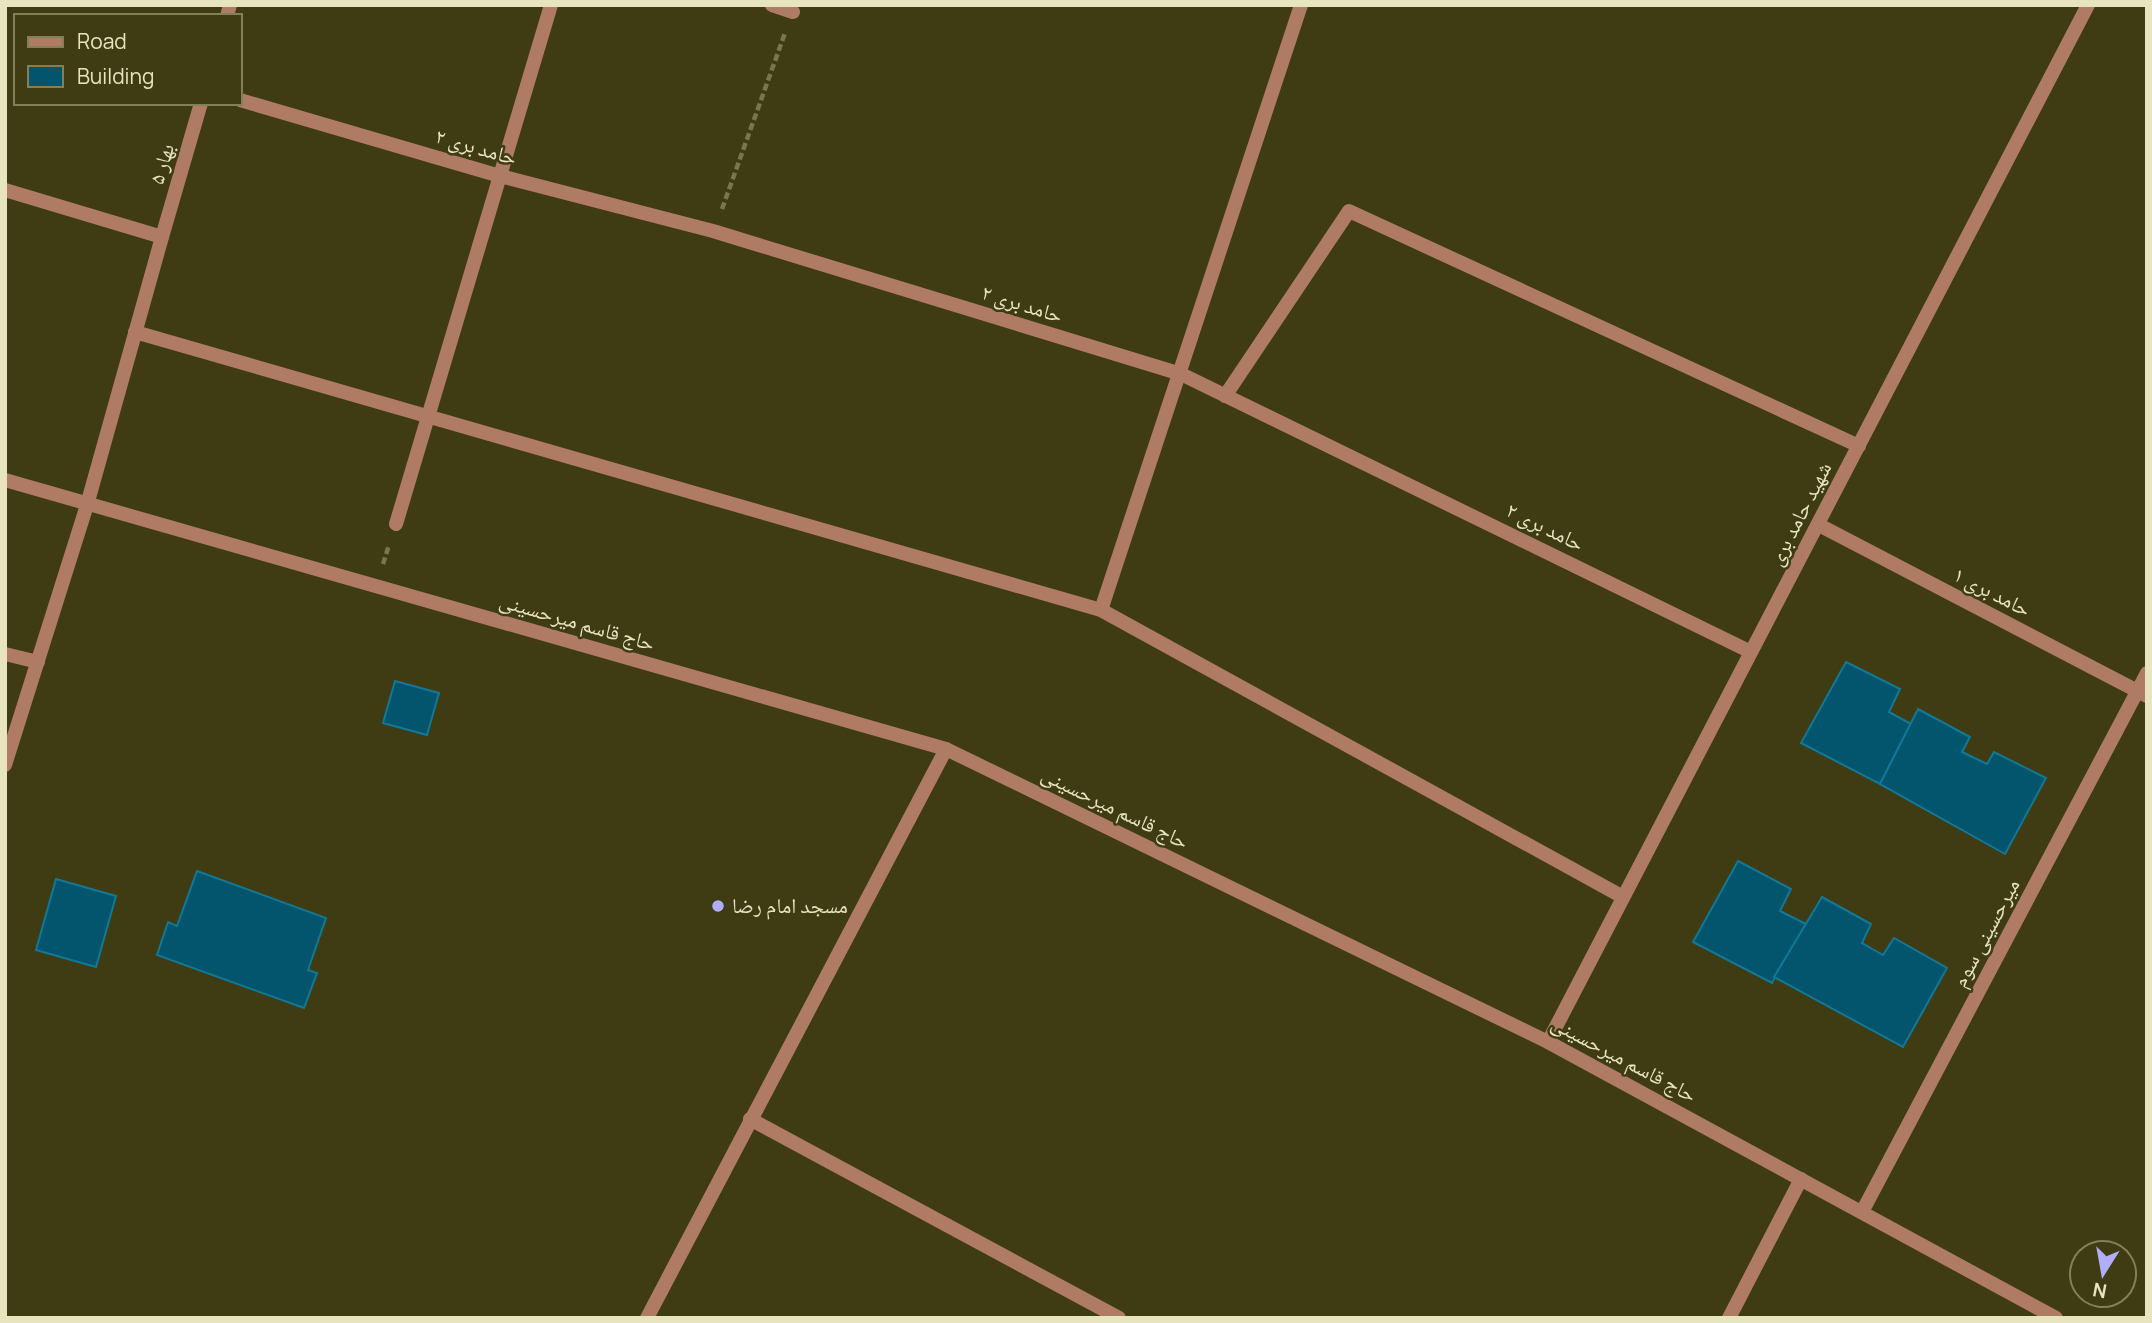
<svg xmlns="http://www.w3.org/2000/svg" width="2152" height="1323" font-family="Manrope,'Noto Naskh Arabic',sans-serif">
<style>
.building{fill:#02556c;stroke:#107998;stroke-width:2}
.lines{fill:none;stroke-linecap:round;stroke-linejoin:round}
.path{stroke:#78764f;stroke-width:4.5;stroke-dasharray:7 3.5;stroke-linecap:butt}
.minor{stroke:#af7b64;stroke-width:14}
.poi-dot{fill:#b0aefa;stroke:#3f3c14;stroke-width:2.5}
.labels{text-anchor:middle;stroke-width:5;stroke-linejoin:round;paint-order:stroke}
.street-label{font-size:21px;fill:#e7e5c0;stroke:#3f3c14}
.poi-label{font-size:21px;fill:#e7e5c0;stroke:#3f3c14;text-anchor:start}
</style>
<rect width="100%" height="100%" fill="#3f3c14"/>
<!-- building -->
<g class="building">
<polygon points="1846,662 1900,689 1889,712 1911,724 1880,784 1801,743"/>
<polygon points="395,681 439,693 427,735 383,723"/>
<polygon points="1918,709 1970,737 1962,752 1987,764 1994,752 2046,778 2005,854 1880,784"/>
<polygon points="1738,861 1791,889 1780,911 1806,924 1772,983 1693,942"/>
<polygon points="197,871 326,918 308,970 317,973 304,1008 157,955 168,922 177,926"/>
<polygon points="56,879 116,896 96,967 36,950"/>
<polygon points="1822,897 1871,924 1862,943 1883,955 1894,938 1947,968 1903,1047 1774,977"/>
</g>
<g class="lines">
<!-- path -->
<g class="path">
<polyline points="722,209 785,33"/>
<polyline points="383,564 389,545"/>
</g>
<!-- minor -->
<g class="minor">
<polyline points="772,5 793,12"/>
<polyline points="227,16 230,5"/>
<polyline points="240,100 500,176 713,231 1181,374 1751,652"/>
<polyline points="5,190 162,237 87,505 5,765"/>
<polyline points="162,237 201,103"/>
<polyline points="135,332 1101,610 1623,897"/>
<polyline points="1225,396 1349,211 1859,446"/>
<polyline points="5,480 946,749 1548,1042 2056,1318"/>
<polyline points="396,524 551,5"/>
<polyline points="1819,525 2147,696"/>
<polyline points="1101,610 1301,5"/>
<polyline points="5,654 38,662"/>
<polyline points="1548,1042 2088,5"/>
<polyline points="750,1119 1119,1318"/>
<polyline points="1862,1212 2147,673"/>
<polyline points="647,1318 946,749"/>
<polyline points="1729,1318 1801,1179"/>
</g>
</g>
<!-- markers -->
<circle class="poi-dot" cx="718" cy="906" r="7"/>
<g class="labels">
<!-- street labels -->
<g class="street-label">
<text transform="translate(476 147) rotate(16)" y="7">حامد بری ۲</text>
<text transform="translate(162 164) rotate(-74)" y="7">بهار ۵</text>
<text transform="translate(1022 304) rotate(17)" y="7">حامد بری ۲</text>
<text transform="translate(1800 514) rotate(-63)" y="7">شهید حامد بری</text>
<text transform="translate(1545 527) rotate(26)" y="7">حامد بری ۲</text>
<text transform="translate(1992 592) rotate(27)" y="7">حامد بری ۱</text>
<text transform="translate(577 622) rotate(16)" y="7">حاج قاسم میرحسینی</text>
<text transform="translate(1115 808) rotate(26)" y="7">حاج قاسم میرحسینی</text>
<text transform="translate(1986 933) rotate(-62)" y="7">میرحسینی سوم</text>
<text transform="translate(1624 1059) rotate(28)" y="7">حاج قاسم میرحسینی</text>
</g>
<!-- poi labels -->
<g class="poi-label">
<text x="732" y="913">مسجد امام رضا</text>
</g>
</g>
<!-- border -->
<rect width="2152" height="1323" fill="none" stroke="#e7e5c0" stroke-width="14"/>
<!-- legend -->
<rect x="14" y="14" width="228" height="91" fill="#3f3c14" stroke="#828059" stroke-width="2"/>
<rect x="28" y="37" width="35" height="10" fill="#af7b64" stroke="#828059" stroke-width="2"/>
<text x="77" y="49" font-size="21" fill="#e7e5c0">Road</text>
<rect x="28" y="66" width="35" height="21" fill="#02556c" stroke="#828059" stroke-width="2"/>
<text x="77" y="84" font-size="21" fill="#e7e5c0">Building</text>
<!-- north arrow -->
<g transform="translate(2103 1274) rotate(191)"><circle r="33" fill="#3f3c14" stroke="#828059" stroke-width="2"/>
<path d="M0-5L12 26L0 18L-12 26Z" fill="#b0aefa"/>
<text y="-10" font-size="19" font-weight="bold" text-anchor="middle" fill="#e7e5c0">N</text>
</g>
</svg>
